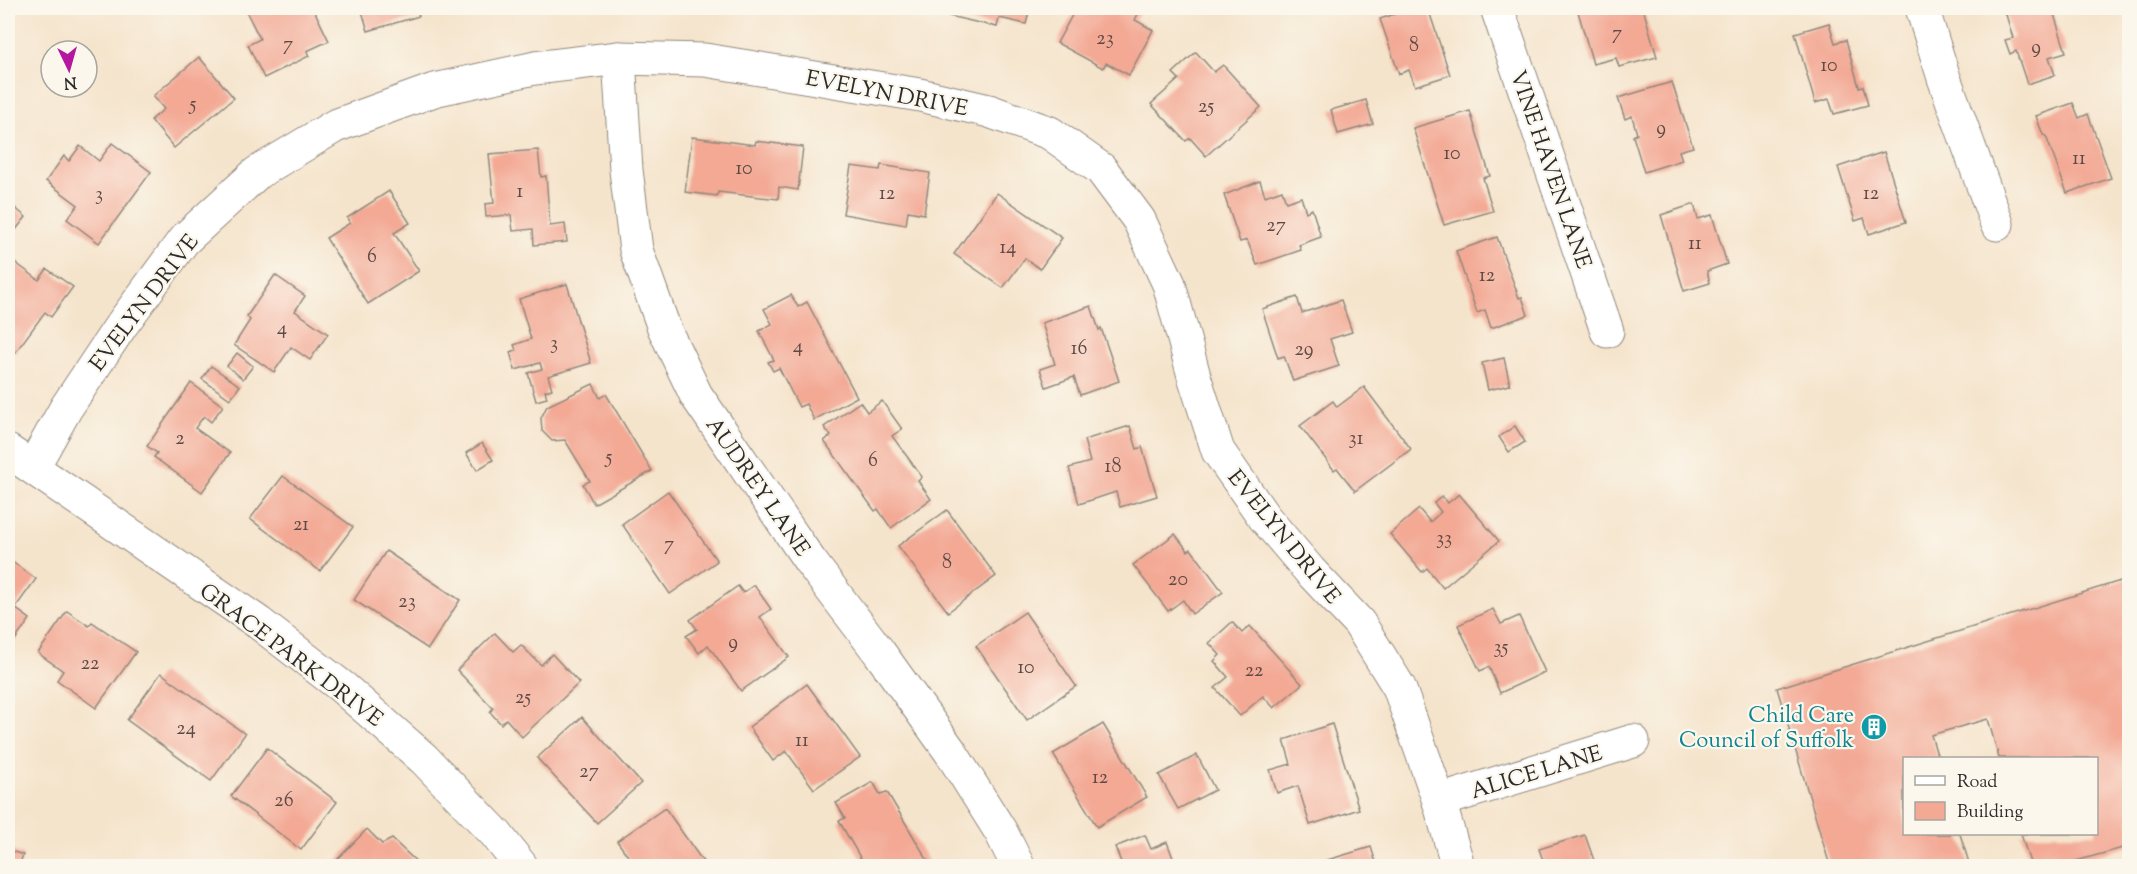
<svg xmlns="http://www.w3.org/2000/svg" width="2137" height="874" font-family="'Sorts Mill Goudy',serif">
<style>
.building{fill:#f3a994}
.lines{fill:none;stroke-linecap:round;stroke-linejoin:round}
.minor-casing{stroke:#90887c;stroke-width:35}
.minor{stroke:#fff;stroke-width:33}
.labels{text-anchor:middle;stroke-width:4.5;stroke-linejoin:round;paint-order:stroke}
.number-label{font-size:20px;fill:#5d4a45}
.street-label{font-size:22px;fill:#2b2b2b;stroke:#fbf7ec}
.culture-label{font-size:22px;fill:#0d838f;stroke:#fbf7ec;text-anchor:end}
</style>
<rect width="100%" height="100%" fill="#fbf7ec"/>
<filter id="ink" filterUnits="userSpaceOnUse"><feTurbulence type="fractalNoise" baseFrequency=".0167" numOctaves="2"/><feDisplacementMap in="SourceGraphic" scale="12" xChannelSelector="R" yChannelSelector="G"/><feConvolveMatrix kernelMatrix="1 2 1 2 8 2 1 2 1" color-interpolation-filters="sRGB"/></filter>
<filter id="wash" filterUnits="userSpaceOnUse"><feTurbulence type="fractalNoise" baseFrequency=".008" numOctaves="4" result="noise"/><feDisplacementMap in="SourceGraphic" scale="24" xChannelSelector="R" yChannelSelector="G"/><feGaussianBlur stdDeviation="1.35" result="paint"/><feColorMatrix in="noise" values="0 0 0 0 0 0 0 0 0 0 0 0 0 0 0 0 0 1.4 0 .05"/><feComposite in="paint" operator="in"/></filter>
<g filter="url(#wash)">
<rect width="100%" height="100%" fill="#f5e4cc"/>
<g id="blocks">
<!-- building -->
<g class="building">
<polygon points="248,8 313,8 329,41 307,51 309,56 264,78 248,45 260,39 245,9"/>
<polygon points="361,8 433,8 418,13 419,16 368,31"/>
<polygon points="951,8 1030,8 1026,24 999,18 997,27 949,16"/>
<polygon points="1076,8 1089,14 1092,8 1141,8 1135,20 1153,30 1129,75 1106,63 1103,68 1057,43"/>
<polygon points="1413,8 1428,8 1450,75 1415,86 1409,70 1399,74 1380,19"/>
<polygon points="1577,8 1643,8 1657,57 1619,67 1616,58 1593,64"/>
<polygon points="2004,8 2052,8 2066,52 2049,57 2055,75 2027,84 2016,51 2010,54 2005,40 2013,38"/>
<polygon points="1829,23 1835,43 1846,40 1859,87 1863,86 1868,105 1834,114 1829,99 1815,103 1795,33"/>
<polygon points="1196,52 1214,72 1223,65 1261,107 1206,156 1190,138 1186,141 1151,104 1179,79 1173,73"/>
<polygon points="199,57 234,98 174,148 151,120 164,109 153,96"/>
<polygon points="1672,82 1693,147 1679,151 1682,160 1644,172 1633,136 1637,134 1632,116 1625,119 1618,98"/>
<polygon points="1366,100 1373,124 1338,134 1331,110"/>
<polygon points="2073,103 2079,118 2088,114 2111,178 2067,193 2046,136 2043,135 2036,116"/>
<polygon points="1470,111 1490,176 1483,178 1493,211 1444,225 1413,128"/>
<polygon points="692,137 755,145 756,141 803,147 798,190 779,187 778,199 718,192 717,196 685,192"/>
<polygon points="112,143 151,172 99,243 67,219 78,205 46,181 64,156 69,161 80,146 99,161"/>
<polygon points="538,150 541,177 546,176 550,226 565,224 567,242 534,245 533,229 513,231 511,215 486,217 485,204 494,203 489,154"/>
<polygon points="1884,152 1906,222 1869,234 1864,218 1855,221 1838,167"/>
<polygon points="881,165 930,173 924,214 908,211 906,225 843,214 851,166 880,170"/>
<polygon points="1260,181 1265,196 1282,190 1286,202 1301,197 1306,212 1312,209 1321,237 1299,245 1301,250 1257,265 1247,240 1240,242 1224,195"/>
<polygon points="389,191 410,223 394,233 419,271 368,304 326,238 350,223 347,218"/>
<polygon points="997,193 1062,238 1040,269 1025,258 1003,288 954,254"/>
<polygon points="8,202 26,217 14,232 8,227"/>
<polygon points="1694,204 1698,219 1712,215 1727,264 1707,271 1710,283 1684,291 1661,215"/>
<polygon points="1497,237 1519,298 1522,297 1528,315 1491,328 1485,310 1477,313 1456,251"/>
<polygon points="9,258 39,280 47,269 73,287 51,317 45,312 15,353 8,347"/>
<polygon points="275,275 305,296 295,311 328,334 310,360 291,347 274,372 234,345 250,320 247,316"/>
<polygon points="567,284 591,363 548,376 552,389 545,391 547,398 536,401 528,373 542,369 540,363 515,370 510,352 516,350 514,345 531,339 519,299"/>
<polygon points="791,295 798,307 807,302 857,397 814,420 806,404 799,407 779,368 773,371 768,362 774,360 759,331 772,324 764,309"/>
<polygon points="1297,297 1302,313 1341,300 1352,332 1330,339 1339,366 1293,381 1284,356 1278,358 1262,309"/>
<polygon points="1091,306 1099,330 1101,328 1119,381 1080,395 1074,377 1046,387 1040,369 1055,364 1042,323"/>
<polygon points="237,353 253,366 243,379 227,366"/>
<polygon points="1504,358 1510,385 1488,390 1482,363"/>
<polygon points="211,366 240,386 230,399 202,379"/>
<polygon points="191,383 223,406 211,422 204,416 195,428 230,453 202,492 154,457 157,453 147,446"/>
<polygon points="593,384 600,398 606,394 652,471 594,504 583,484 590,481 565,440 552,441 542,431 541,418 547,406"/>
<polygon points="1364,387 1411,449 1355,491 1337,468 1334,470 1300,426 1333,401 1337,407"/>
<polygon points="882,401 902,429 892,436 922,477 918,481 931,499 891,528 878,509 875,511 824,441 831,436 824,427 860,402 867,412"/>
<polygon points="1130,426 1137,449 1142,447 1157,496 1120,507 1116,492 1079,504 1069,468 1090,462 1084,440"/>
<polygon points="1515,426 1525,442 1509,452 1499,437"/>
<polygon points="482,443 493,460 477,470 466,453"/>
<polygon points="283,476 353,527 320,571 250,519"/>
<polygon points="668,491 717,561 670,594 622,524"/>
<polygon points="1459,494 1499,541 1443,588 1427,568 1422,572 1390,534 1419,509 1430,522 1441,512 1434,503 1442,496 1448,503"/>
<polygon points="947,510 996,576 948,612 898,546"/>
<polygon points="1175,534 1188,551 1191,549 1223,592 1192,614 1183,600 1168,611 1133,565"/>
<polygon points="386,551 460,600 428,649 354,600"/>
<polygon points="8,559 36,579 15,608 30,619 10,647 8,645"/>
<polygon points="2130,578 2130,846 2058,866 2031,866 2021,834 2096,834 2096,758 1999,758 1988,719 1931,735 1938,758 1904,758 1904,834 1960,834 1970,866 1830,866 1777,688"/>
<polygon points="754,585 771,609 760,617 789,657 741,691 708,645 699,653 686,636 697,629 690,620 738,586 743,593"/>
<polygon points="1493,609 1501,624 1519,616 1545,672 1500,693 1489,667 1480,671 1458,625"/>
<polygon points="67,611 89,626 92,622 136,652 96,708 57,680 63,671 38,653"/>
<polygon points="1025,612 1076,686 1027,720 976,646"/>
<polygon points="1232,622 1242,633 1250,626 1302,684 1274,708 1263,696 1240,716 1215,688 1228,677 1214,661 1220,655 1209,643"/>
<polygon points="495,633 513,652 521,645 541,665 552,654 579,683 522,737 506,719 501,724 490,712 493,708 457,670"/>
<polygon points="161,673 245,734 211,781 127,720"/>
<polygon points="807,684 860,757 814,789 786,751 773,761 749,727"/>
<polygon points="582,717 641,783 597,823 537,758"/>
<polygon points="1103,724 1147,797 1097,827 1053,754"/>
<polygon points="1332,724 1359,809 1310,825 1298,786 1277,793 1270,770 1291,764 1284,740"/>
<polygon points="267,748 337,802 301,850 231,796"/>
<polygon points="1197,755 1215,790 1178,809 1159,775"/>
<polygon points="873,782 880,794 887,792 931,866 865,866 839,821 845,818 836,803"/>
<polygon points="665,808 706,866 635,866 617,841"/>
<polygon points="367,829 382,844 392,839 421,866 331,866"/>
<polygon points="1145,835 1151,849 1167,842 1176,866 1115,866 1114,865 1121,862 1115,847"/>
<polygon points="1585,835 1596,866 1545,866 1539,849"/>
<polygon points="1371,847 1377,866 1307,866"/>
<polygon points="8,850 23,855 19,866 8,866"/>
</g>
</g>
</g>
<g filter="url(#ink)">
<use href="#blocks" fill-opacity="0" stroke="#90887c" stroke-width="1.5"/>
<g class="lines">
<defs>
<g id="minor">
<polyline points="1497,8 1607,331"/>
<polyline points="1922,8 1944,78 1997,224"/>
<polyline points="619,58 626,170 636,250 664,328 696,395 810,561 879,652 950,751 1001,832 1018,866"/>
<polyline points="8,451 259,623 342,687 424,759 496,834 521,866"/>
<polyline points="33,467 66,408 120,327 184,240 257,173 335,126 434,90 535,68 619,58 705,60 920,95 989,111 1050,133 1101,169 1139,220 1169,284 1194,376 1218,451 1264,517 1310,571 1359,623 1399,687 1439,801 1458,866"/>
<polyline points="1439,801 1633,741"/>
</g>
</defs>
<!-- minor casing -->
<use href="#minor" class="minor-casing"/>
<!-- minor -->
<use href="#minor" class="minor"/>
</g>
</g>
<!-- icons -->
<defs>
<symbol id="building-disc" viewBox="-11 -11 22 22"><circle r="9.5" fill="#0f9aa8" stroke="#fbf7ec"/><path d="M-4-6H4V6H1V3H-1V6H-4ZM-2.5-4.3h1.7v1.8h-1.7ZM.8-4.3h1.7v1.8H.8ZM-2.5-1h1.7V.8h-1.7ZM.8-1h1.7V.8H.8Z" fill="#fff"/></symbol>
</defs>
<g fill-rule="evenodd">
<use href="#building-disc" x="1859" y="712" width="30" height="30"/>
</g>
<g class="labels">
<!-- number labels -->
<g class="number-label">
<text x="1617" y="39">7</text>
<text x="1105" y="44">23</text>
<text x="288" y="50">7</text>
<text x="1414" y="51">8</text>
<text x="2036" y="53">9</text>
<text x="1829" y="71">10</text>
<text x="193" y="110">5</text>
<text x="1206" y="112">25</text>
<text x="1661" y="134">9</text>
<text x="1452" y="159">10</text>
<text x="2079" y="164">11</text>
<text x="744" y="174">10</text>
<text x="520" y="197">1</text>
<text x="887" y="199">12</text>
<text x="1871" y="199">12</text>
<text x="99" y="200">3</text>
<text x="1276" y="231">27</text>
<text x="1695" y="249">11</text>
<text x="1008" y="253">14</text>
<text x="372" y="262">6</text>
<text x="1487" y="281">12</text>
<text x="282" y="334">4</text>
<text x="554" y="349">3</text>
<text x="798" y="352">4</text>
<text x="1079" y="354">16</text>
<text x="1304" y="355">29</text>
<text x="180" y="444">2</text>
<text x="1356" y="444">31</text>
<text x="609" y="463">5</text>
<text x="873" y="466">6</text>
<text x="1113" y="472">18</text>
<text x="301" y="530">21</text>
<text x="1444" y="544">33</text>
<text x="669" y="550">7</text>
<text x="947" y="568">8</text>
<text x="1178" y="585">20</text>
<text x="407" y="607">23</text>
<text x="733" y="648">9</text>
<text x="1501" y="653">35</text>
<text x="90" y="669">22</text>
<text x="1026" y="673">10</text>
<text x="1254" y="676">22</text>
<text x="523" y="703">25</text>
<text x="186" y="734">24</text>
<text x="802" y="746">11</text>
<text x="589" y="777">27</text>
<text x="1100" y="783">12</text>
<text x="284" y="806">26</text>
</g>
<!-- street labels -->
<g class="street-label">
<text transform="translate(887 92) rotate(11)" y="8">EVELYN DRIVE</text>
<text transform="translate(1552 169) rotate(71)" y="8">VINE HAVEN LANE</text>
<text transform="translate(143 302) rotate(-53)" y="8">EVELYN DRIVE</text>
<text transform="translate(759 486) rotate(55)" y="8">AUDREY LANE</text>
<text transform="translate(1285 536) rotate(51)" y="8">EVELYN DRIVE</text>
<text transform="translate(292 654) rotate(37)" y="8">GRACE PARK DRIVE</text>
<text transform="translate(1536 771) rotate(-17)" y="8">ALICE LANE</text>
</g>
<!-- culture labels -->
<g class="culture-label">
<text x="1854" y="722">Child Care<tspan x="1854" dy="25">Council of Suffolk</tspan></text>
</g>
</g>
<!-- margin -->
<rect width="2137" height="874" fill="none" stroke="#fbf7ec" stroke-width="30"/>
<!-- legend -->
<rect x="1903" y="757" width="195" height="78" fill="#fbf7ec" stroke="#a8a59f" stroke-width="1.5"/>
<rect x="1915" y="776" width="30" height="9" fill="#ffffff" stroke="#a8a59f" stroke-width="1.5"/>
<text x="1957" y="787" font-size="18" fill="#2b2b2b">Road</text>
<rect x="1915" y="802" width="30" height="18" fill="#f3a994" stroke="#a8a59f" stroke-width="1.5"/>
<text x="1957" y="817" font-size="18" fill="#2b2b2b">Building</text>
<!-- north arrow -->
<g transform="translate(69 69) rotate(175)"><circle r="28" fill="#fbf7ec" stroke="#a8a59f" stroke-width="1.5"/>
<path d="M0-4.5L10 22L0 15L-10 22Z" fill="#b5179e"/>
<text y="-9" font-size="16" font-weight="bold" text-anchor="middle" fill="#2b2b2b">N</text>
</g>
</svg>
